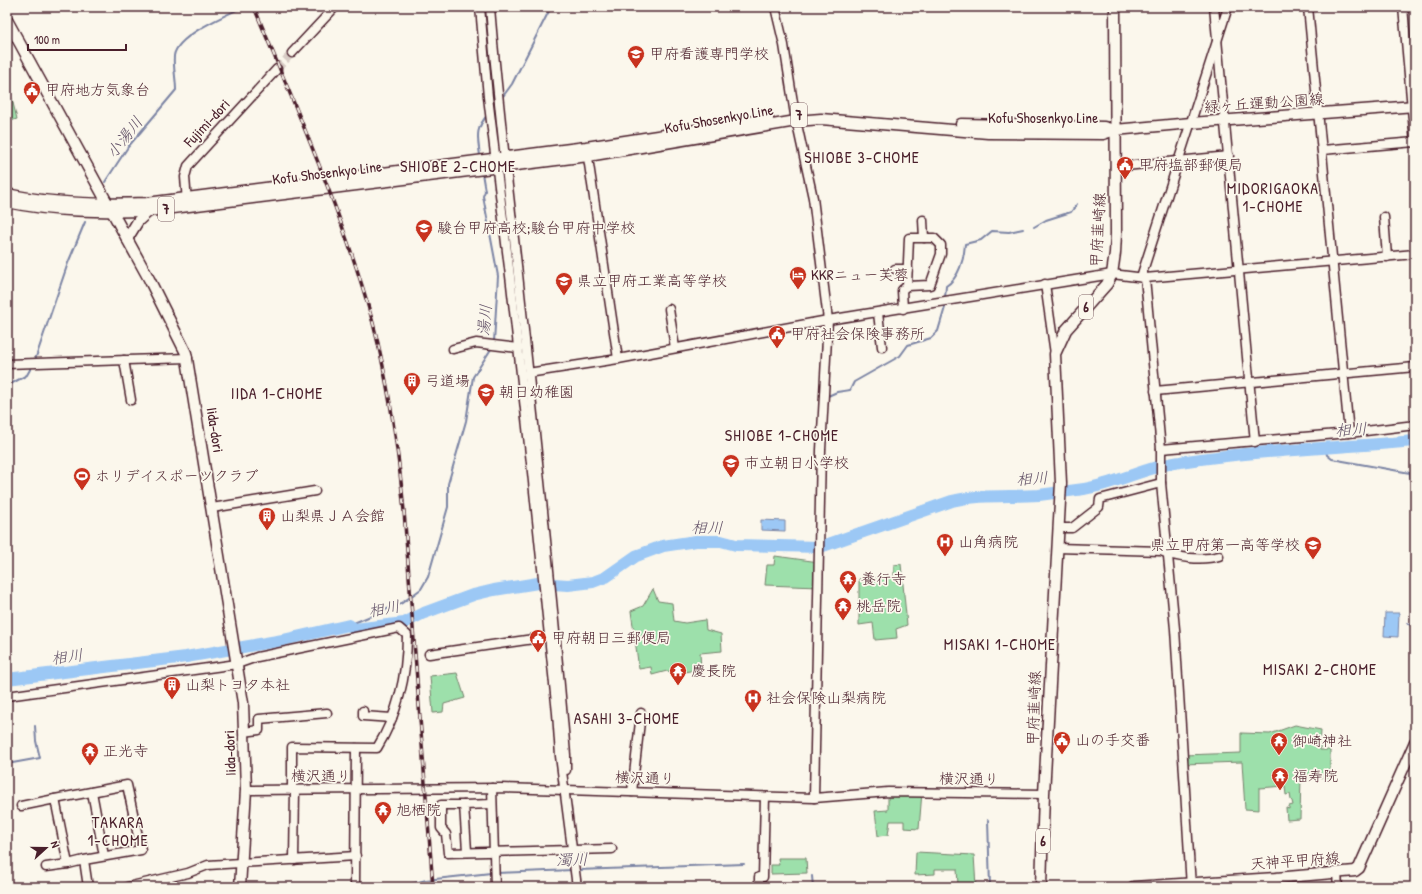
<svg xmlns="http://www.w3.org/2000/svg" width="1422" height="894" font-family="'Patrick Hand','Klee One',sans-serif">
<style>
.green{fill:#9de0ab;stroke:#74806b}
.water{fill:#9cc8f5;stroke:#7b84a4}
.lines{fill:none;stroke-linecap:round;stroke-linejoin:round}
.stream{stroke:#7b84a4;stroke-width:2}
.river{stroke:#9cc8f5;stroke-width:12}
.minor-tunnel{stroke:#d8ccc5;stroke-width:8;stroke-dasharray:8 4;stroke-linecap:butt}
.minor-casing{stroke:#4a1f2b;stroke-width:11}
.major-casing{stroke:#4a1f2b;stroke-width:13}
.minor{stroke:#fbf7ec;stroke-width:8}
.major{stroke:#fbf7ec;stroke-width:10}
.rail-casing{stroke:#4a1f2b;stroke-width:3.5}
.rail{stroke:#fbf7ec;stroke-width:2;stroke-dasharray:6;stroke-linecap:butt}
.labels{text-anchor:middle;stroke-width:3.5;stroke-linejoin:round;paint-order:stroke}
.shield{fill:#fbf7ec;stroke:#7f6065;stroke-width:1}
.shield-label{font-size:14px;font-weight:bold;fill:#4a1f2b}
.poi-label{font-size:15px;fill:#4a1f2b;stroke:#fbf7ec;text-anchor:start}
.street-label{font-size:15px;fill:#4a1f2b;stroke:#fbf7ec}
.water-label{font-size:16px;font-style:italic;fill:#635268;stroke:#fbf7ec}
.neighbourhood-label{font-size:16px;letter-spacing:1px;fill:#4a1f2b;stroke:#fbf7ec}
</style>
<rect width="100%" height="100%" fill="#fbf7ec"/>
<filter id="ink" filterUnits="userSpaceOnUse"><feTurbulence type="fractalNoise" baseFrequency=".025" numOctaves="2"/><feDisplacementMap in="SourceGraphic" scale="8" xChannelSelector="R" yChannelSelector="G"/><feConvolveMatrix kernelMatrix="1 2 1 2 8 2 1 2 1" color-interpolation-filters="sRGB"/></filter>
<g filter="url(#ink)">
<!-- green -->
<g class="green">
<polygon points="11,95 17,119 7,122 7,96"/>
<polygon points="775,556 819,562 818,587 765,585 767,565 774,565"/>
<polygon points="901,564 907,625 896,629 897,638 875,640 873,623 859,625 859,579 894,577 894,565"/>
<polygon points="653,589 658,601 672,603 674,621 685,623 705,620 706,630 721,634 722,651 700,653 701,669 673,674 673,672 667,671 652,675 651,667 639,669 631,611 643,606"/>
<polygon points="457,673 465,698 444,704 443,712 433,713 430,676"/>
<polygon points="1295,725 1321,730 1320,750 1330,750 1330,778 1301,775 1300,819 1287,820 1286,808 1289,809 1289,806 1293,805 1292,801 1291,800 1290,794 1286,795 1285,786 1259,788 1259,810 1245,809 1242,762 1183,764 1183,755 1241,753 1241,733 1270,734"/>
<polygon points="888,792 922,792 919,829 904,828 904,821 890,821 888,835 878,836 875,811 888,810"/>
<polygon points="916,852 974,855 976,887 955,887 955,885 958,885 957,869 935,869 935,874 915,875"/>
<polygon points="778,858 806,858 807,873 771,874 771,865 779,865"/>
</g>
<!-- water -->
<g class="water">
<polygon points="761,520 785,521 785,531 761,530"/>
<polygon points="1385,613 1399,613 1398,637 1384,636"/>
</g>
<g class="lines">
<!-- stream -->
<g class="stream">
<polyline points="501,99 512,84 551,7"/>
<path d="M480,156c-2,-19 -6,-25 8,-42"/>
<polyline points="482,173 485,191 483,196 498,276 494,342"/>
<path d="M105,182l23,-35 48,-57c0,-11 -3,-23 -2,-34 2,-20 52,-41 69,-49"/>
<polyline points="1034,227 1046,220 1071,212 1077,204"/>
<path d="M945,298l1,-12c13,-8 18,-27 19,-42l16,-4 11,-9 17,1 14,-3"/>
<polyline points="35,360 68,263 85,222"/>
<polyline points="7,386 27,375 32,366"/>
<polyline points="828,396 837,392 850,390 854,382 900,356 908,345 931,338 938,331 946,304"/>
<polyline points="1325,448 1327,455 1332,459 1410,473 1411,481"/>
<polyline points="1407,623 1415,628"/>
<polyline points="349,625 402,603 421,589 428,577 448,507 448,484 466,421 473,377 493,346"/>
<polyline points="7,764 40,758 36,741 35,726"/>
<polyline points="988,820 990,887"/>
<polyline points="578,870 744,864"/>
<polyline points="496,873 573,870"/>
<polyline points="812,876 813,887"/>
<polyline points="401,887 426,880 491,873"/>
</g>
<!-- river -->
<path class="river" d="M7,679l179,-22 97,-17 66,-15 6,4 49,-6 20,-10 49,-18 21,-5 44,-7 30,2 25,-3 13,-5 30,-21 27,-10 33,-5h25l15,4 84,2 132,-46c28,-7 58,-4 87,-6 15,-2 30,-4 45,-6 33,-5 63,-23 96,-27 78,-12 157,-14 235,-21"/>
<!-- minor-tunnel -->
<polyline class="minor-tunnel" points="277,69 292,53"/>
<defs>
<g id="minor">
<polyline points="480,7 488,97 511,284 532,472 557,713 560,756 577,887"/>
<path d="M490,7c7,89 18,178 28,267 17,160 35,320 48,481v15"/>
<polyline points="775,7 784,45 795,115 813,198 828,320 821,450 814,798"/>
<polyline points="1214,7 1255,442"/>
<polyline points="1308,7 1349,433"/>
<polyline points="1403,7 1415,143"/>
<polyline points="292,53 335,7"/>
<polyline points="1322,150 1415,142"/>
<polyline points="587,151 618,359"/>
<polyline points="1115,167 1229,156"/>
<polyline points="187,202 185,177 188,166 277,69"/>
<polyline points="1384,217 1387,257"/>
<polyline points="923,220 924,238"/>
<polyline points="895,269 908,269"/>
<polyline points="1141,277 1228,7"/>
<polyline points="1145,278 1161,449 1161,483 1175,629 1191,887"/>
<polyline points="1045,284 1055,354"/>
<polyline points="669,309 675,348"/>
<polyline points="903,309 902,290 907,286 909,238 934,238 941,245 941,254 930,285 907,286"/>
<polyline points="878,313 882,347"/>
<polyline points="453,349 476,343 518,348"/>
<polyline points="124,360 131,400"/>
<polyline points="7,364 188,358"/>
<polyline points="528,373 618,359 828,320 1112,274 1145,278 1415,254"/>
<polyline points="1155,391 1415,367"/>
<polyline points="1161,449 1349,433 1415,425"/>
<polyline points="212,508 315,491"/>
<polyline points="1058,528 1072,528 1099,507 1100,499 1161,483"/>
<path d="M1057,548l104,3c16,7 41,10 58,5"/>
<polyline points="429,654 554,636"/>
<path d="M7,696l230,-32 20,-7 142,-29 8,7c0,40 -9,79 -30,113l-85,-1v43"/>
<polyline points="363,711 363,716 392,718"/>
<polyline points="244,732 259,730 259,719 327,713"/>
<polyline points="492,788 495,887"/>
<polyline points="246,790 500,788 814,798 888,792 1044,794"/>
<polyline points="92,792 104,856"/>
<polyline points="632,792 641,713"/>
<polyline points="464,805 441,805 441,828 446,834 448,853 612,849"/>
<polyline points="21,806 55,799"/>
<polyline points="467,851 464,805 492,804"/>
<polyline points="84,860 68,864 55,799 127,785 141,850 84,860 88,887"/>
<polyline points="294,860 295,790"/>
<polyline points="46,867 68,864"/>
<polyline points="1337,873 1338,887"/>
<polyline points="127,887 188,873 208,865 356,856"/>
<polyline points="355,887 356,748"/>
<polyline points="759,887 759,877 763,877 765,797"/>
</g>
<g id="major">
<polyline points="7,20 149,279 186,353 243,703 246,790 240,887"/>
<polyline points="961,124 1104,127 1111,129"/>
<path d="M7,194c46,10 94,11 140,9l439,-56 182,-28"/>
<path d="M7,202c47,10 94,10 142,9l439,-55 208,-35 25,-2 167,14 115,1 12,-4 76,-7 224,-17"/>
<polyline points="127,239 138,221 149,211"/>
<polyline points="1041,887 1044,794 1061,483 1055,354 1066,330 1107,284 1112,274 1115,253 1116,234 1115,7"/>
<polyline points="1133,887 1276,878 1355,871 1359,868 1415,742"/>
</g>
</defs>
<!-- minor casing -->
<use href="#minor" class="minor-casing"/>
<!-- major casing -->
<use href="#major" class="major-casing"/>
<!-- minor -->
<use href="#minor" class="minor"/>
<!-- major -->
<use href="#major" class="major"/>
<defs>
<path id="rail" d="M254,7c43,104 89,207 119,316 16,62 25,124 31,188l29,376"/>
</defs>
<!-- rail casing -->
<use href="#rail" class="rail-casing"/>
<!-- rail -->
<use href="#rail" class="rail"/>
</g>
</g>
<!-- icons -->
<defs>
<symbol id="school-pin" viewBox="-11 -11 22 30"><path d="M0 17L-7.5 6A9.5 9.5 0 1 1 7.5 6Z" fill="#c8321e" stroke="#fbf7ec"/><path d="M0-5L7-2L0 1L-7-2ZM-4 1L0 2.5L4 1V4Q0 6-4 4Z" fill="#fff"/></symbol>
<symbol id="civic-pin" viewBox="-11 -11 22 30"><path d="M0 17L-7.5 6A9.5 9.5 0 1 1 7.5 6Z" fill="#c8321e" stroke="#fbf7ec"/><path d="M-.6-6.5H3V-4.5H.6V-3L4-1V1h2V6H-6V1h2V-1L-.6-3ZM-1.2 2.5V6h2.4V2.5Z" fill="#fff"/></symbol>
<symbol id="hotel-pin" viewBox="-11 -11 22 30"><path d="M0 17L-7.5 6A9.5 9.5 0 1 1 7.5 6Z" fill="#c8321e" stroke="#fbf7ec"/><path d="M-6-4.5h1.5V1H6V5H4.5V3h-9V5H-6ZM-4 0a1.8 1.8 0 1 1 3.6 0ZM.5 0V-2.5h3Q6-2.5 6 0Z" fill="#fff"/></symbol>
<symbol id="building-pin" viewBox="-11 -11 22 30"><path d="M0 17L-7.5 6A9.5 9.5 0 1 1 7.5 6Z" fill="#c8321e" stroke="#fbf7ec"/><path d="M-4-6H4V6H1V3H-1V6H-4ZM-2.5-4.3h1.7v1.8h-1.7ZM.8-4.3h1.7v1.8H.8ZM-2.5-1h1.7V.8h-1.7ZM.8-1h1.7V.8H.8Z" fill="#fff"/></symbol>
<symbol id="stadium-pin" viewBox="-11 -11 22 30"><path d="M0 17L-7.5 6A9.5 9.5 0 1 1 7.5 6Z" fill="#c8321e" stroke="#fbf7ec"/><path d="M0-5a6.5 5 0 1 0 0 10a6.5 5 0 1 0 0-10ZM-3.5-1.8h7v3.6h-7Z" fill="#fff"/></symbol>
<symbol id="hospital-pin" viewBox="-11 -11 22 30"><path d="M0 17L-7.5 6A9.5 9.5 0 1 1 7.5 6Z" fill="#c8321e" stroke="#fbf7ec"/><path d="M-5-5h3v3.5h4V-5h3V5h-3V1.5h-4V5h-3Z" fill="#fff"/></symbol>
<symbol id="temple-pin" viewBox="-11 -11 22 30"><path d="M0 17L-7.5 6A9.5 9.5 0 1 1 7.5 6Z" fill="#c8321e" stroke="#fbf7ec"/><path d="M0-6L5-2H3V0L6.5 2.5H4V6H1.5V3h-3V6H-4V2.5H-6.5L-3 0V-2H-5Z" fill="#fff"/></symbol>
</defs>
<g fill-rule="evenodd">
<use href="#school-pin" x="626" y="44" width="20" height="27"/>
<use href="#civic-pin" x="22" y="80" width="20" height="27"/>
<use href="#civic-pin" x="1115" y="155" width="20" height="27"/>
<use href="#school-pin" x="414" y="218" width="20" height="27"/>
<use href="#hotel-pin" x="788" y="265" width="20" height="27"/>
<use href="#school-pin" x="554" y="271" width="20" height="27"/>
<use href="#civic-pin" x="767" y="324" width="20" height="27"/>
<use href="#building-pin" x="402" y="371" width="20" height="27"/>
<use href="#school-pin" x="476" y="382" width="20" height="27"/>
<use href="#school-pin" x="721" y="453" width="20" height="27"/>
<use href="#stadium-pin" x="72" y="466" width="20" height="27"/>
<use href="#building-pin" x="257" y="506" width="20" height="27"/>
<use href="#hospital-pin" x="935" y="532" width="20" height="27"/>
<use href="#school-pin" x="1303" y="535" width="20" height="27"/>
<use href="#temple-pin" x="838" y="569" width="20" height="27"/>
<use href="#temple-pin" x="833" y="596" width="20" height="27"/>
<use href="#civic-pin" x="528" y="628" width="20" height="27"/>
<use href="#temple-pin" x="668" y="661" width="20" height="27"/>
<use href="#building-pin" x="162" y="675" width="20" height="27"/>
<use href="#hospital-pin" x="743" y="688" width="20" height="27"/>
<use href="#civic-pin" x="1052" y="730" width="20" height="27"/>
<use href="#temple-pin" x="1269" y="731" width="20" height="27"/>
<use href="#temple-pin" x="80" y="741" width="20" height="27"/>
<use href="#temple-pin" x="1270" y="766" width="20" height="27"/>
<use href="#temple-pin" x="373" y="800" width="20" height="27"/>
</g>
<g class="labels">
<!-- shield labels -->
<g class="shield">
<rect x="791" y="103" width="16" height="24" rx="3"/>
<rect x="158" y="197" width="16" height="24" rx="3"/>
<rect x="1079" y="295" width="14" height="24" rx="3"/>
<rect x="1036" y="829" width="14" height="24" rx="3"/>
</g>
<g class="shield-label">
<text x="799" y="120">7</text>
<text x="166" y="214">7</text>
<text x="1086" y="312">6</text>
<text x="1043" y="846">6</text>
</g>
<!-- poi labels -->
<g class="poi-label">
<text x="649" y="59">甲府看護専門学校</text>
<text x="45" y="95">甲府地方気象台</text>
<text x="1138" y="170">甲府塩部郵便局</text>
<text x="437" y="233">駿台甲府高校;駿台甲府中学校</text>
<text x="811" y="280">KKRニュー芙蓉</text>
<text x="577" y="286">県立甲府工業高等学校</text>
<text x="790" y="339">甲府社会保険事務所</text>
<text x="425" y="386">弓道場</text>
<text x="499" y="397">朝日幼稚園</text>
<text x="744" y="468">市立朝日小学校</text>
<text x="95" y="481">ホリデイスポーツクラブ</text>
<text x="280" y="521">山梨県ＪＡ会館</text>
<text x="958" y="547">山角病院</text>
<text x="1300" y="550" text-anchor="end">県立甲府第一高等学校</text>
<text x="861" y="584">養行寺</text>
<text x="856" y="611">桃岳院</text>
<text x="551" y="643">甲府朝日三郵便局</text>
<text x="691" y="676">慶長院</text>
<text x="185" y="690">山梨トヨタ本社</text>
<text x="766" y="703">社会保険山梨病院</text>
<text x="1075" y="745">山の手交番</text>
<text x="1292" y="746">御崎神社</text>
<text x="103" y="756">正光寺</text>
<text x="1293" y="781">福寿院</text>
<text x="396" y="815">旭栖院</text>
</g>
<!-- street labels -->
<g class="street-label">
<text transform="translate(1264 103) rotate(-4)" y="5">緑ヶ丘運動公園線</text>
<text x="1043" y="123">Kofu Shosenkyo Line</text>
<text transform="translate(719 119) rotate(-10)" y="5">Kofu Shosenkyo Line</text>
<text transform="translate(207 123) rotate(-47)" y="5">Fujimi-dori</text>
<text transform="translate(327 173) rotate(-7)" y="5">Kofu Shosenkyo Line</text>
<text transform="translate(1098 230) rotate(-87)" y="5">甲府韮崎線</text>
<text transform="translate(215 430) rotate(81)" y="5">Iida-dori</text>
<text transform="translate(1034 708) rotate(-88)" y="5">甲府韮崎線</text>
<text transform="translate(230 753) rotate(-92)" y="5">Iida-dori</text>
<text x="321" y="781">横沢通り</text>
<text transform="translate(645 778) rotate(2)" y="5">横沢通り</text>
<text transform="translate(969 779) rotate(1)" y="5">横沢通り</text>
<text transform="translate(1295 861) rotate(-4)" y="5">天神平甲府線</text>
</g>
<!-- water labels -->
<g class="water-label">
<text transform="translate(124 137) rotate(-52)" y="6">小湯川</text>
<text transform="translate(484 320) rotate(-85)" y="6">湯川</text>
<text transform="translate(1351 429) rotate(-4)" y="6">相川</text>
<text transform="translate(1032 478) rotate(-4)" y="6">相川</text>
<text transform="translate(707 527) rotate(1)" y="6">相川</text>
<text transform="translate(384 608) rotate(-10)" y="6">相川</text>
<text transform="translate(67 656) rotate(-7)" y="6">相川</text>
<text transform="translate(572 859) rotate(-2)" y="6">濁川</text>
</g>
<!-- neighbourhood labels -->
<g class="neighbourhood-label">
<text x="862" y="163">SHIOBE 3-CHOME</text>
<text x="458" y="172">SHIOBE 2-CHOME</text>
<text x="1273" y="194">MIDORIGAOKA<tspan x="1273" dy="18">1-CHOME</tspan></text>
<text x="277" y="399">IIDA 1-CHOME</text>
<text x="782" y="441">SHIOBE 1-CHOME</text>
<text x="1000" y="650">MISAKI 1-CHOME</text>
<text x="1320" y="675">MISAKI 2-CHOME</text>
<text x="627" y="724">ASAHI 3-CHOME</text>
<text x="118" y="828">TAKARA<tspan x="118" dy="18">1-CHOME</tspan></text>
</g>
</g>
<!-- margin -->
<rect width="1422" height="894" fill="none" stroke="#fbf7ec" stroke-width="24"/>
<rect x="12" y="12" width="1398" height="870" fill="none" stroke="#4a1f2b" stroke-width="1.5" filter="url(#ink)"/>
<!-- north arrow -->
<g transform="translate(46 848) rotate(69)" stroke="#fbf7ec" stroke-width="3" paint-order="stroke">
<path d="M0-3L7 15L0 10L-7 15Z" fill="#4a1f2b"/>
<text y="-6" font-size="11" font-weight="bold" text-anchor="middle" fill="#4a1f2b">N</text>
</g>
<!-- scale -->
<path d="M28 44v6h98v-6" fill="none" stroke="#4a1f2b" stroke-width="2"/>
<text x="34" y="44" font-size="12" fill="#4a1f2b" stroke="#fbf7ec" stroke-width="3" paint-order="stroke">100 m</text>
</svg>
